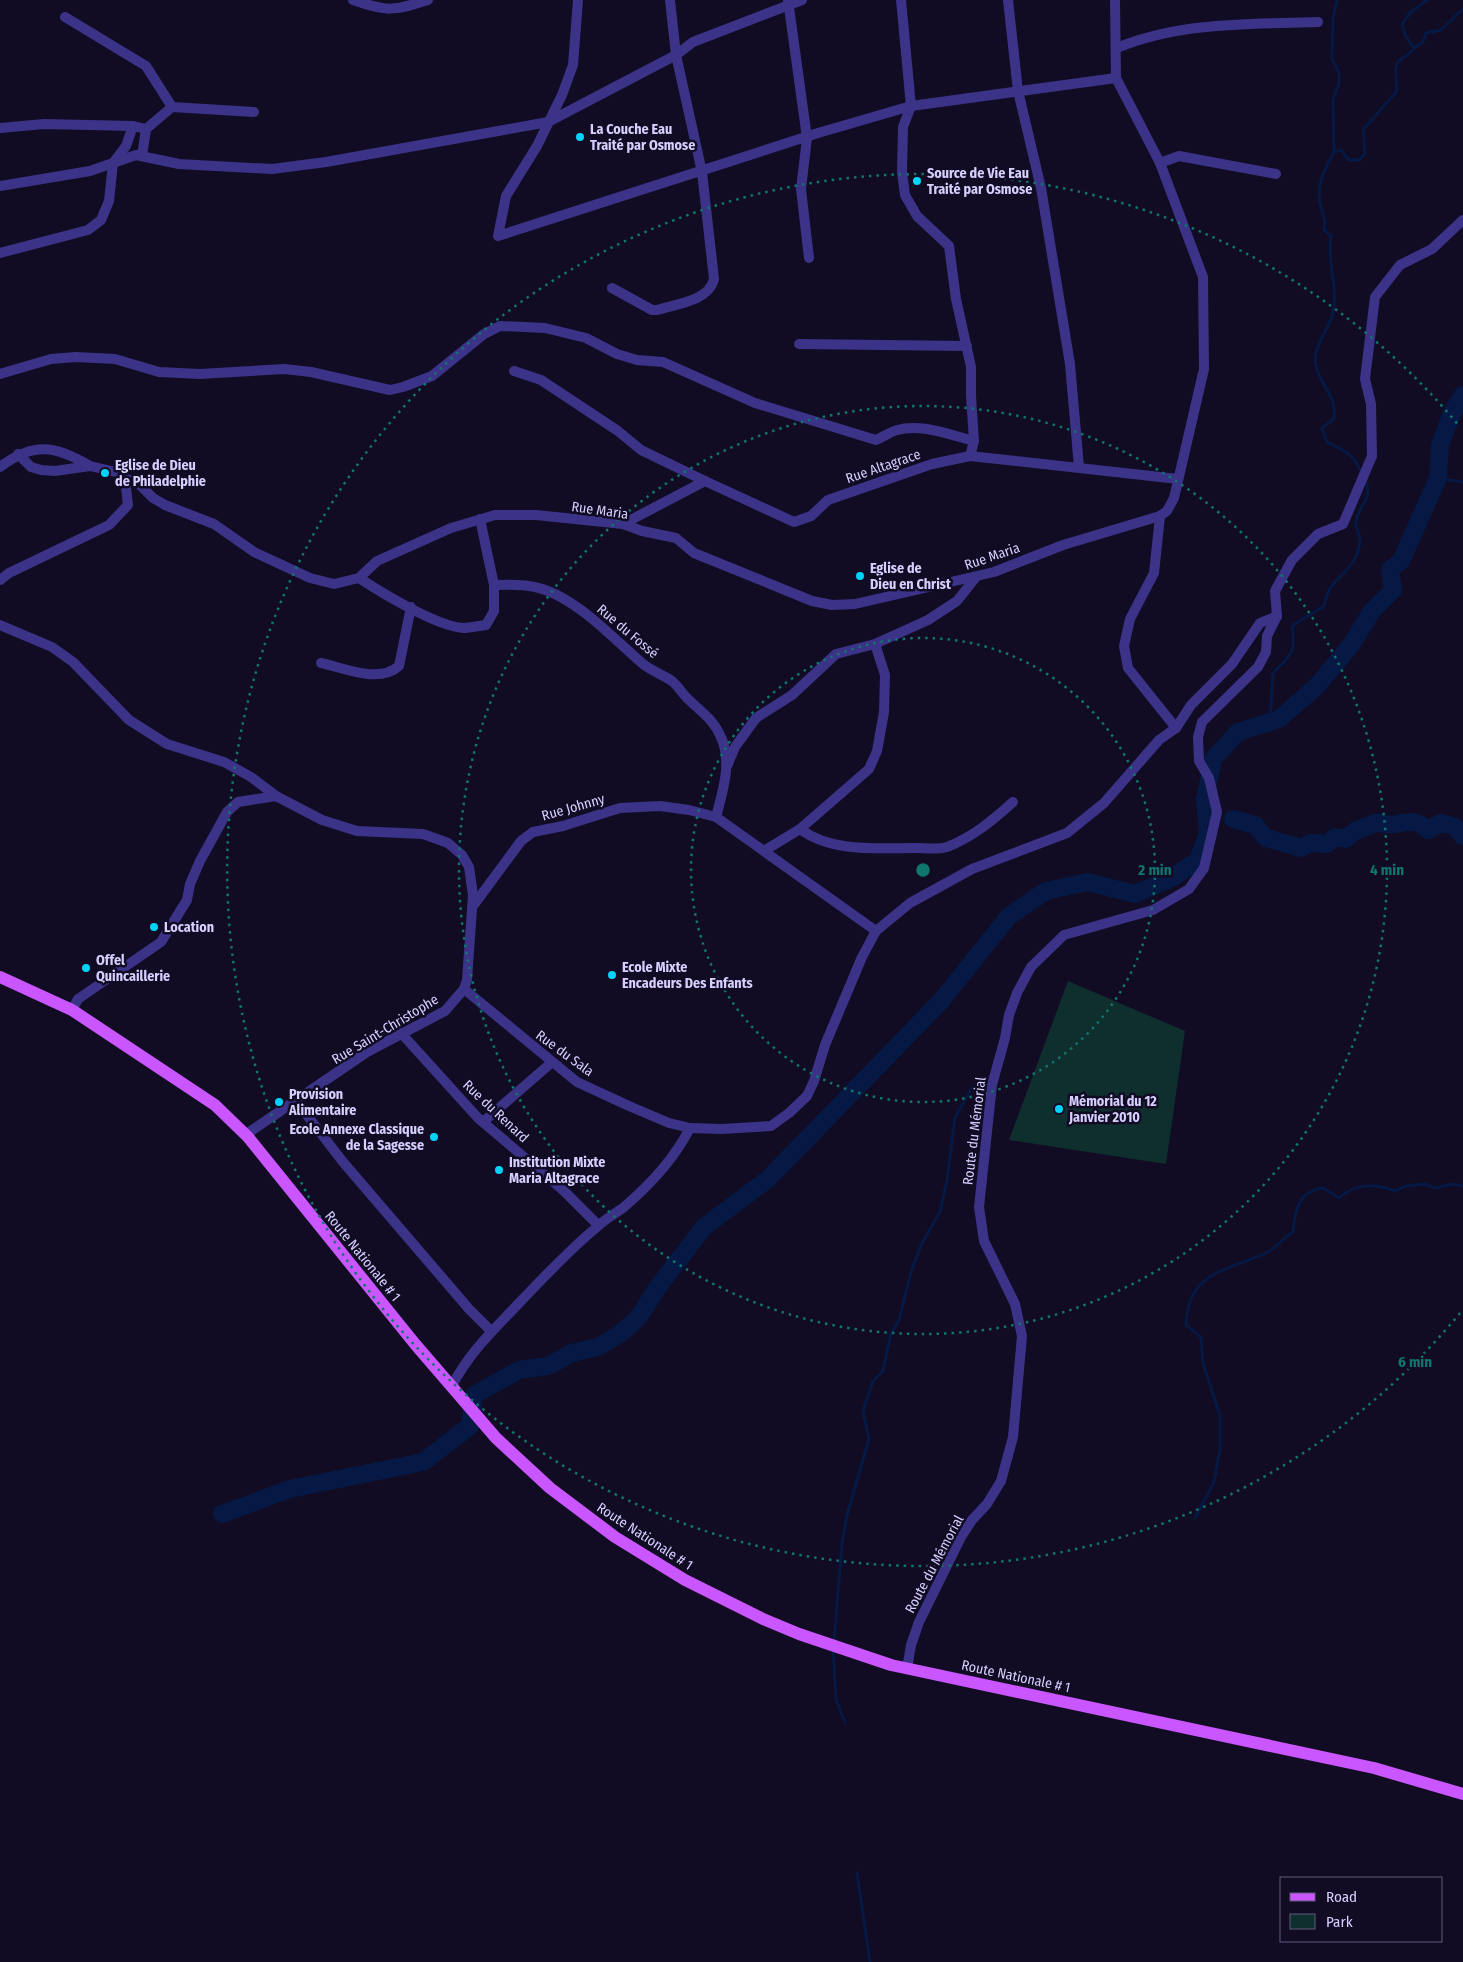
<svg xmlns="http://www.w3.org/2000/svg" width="1463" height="1962" font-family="'Fira Sans Condensed',sans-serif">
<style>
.green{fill:#0f2e2e}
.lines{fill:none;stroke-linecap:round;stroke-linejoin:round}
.stream{stroke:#051944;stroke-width:3}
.river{stroke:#051944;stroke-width:18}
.street{stroke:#3b3387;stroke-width:10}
.primary{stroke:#c956ff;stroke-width:12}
.ring{fill:none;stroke:#0f766e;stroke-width:2.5;stroke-dasharray:2.5 5}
.poi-dot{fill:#00d3fa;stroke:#110c24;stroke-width:2}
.labels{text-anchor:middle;stroke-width:5;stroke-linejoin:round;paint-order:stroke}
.poi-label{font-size:14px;font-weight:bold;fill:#d7cfff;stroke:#110c24;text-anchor:start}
.street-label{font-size:14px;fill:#d7cfff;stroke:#110c24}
.centre{fill:#0f766e;stroke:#110c24;stroke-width:2.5}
.ring-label{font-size:15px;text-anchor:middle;font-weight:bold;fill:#0f766e;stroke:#110c24;stroke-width:5;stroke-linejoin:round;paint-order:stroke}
</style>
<rect width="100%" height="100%" fill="#110c24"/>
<!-- green -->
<polygon class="green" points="1068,981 1185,1031 1166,1164 1009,1140"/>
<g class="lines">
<!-- stream -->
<g class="stream">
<polyline points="1414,48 1423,42 1426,33 1441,30 1463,9"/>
<polyline points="1334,152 1333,99 1339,84 1339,73 1332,59 1333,18 1337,0"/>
<path d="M1362,474c-8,-20 -17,-23 -35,-32l-5,-14 12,-9c3,-24 -13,-32 -18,-53 -4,-19 11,-33 16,-50 8,-26 -6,-54 -1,-80l-7,-6c2,-11 -1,-15 -4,-26 -4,-20 5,-35 14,-52l7,-2 8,10h10l6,-6 -2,-24 33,-38c2,-9 -3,-23 2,-30 4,-5 12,-7 16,-14l-9,-13 -3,-11 9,-12 16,-12"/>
<polyline points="1438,478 1463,482"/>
<path d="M1270,721l3,-48c19,-19 23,-20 19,-47l32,-20c6,-28 16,-24 29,-44 3,-5 7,-16 7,-22 0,-6 -5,-12 -4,-18 2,-17 18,-22 9,-43"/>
<path d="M1195,1518l19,-36 6,-33v-33l-17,-53 -2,-26 -15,-12c2,-54 41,-54 80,-72 11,-5 16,-15 27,-21 2,-23 5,-40 30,-44l16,10c17,-15 35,-15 56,-7l11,-5 18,-2 11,4 18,-4 10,2"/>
<polyline points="834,1642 842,1543 847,1515 869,1439 863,1411 873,1381 883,1371 891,1333 899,1320 911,1272 922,1243 940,1212 947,1180 955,1117 973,1086"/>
<polyline points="833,1648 836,1700 845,1722"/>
<polyline points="857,1873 870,1962"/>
</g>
<!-- river -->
<g class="river">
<path d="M1233,819l22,6 11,13 35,10 9,-5 17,1 8,-7 11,2 9,-8 23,-9c20,9 30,-10 50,8l13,-7 13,3 9,10"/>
<polyline points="222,1514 290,1489 423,1462 470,1426 474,1395 519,1370 548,1366 572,1353 598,1347 620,1334 638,1318 660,1284 704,1227 768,1179 941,1001 1009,916 1046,891 1087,882 1135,894 1172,878 1198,860 1208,834 1205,800 1213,759 1238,732 1279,719 1316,687 1351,645 1372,611 1393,590 1390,570 1401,561 1438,478 1440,445 1452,413 1463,395"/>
</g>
<!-- street -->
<g class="street">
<path d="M353,0c35,12 40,11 75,0"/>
<polyline points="578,0 573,65 562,95 537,146 506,196 498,236 818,133 911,106 1116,78"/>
<polyline points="788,0 807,138 801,189 809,258"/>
<polyline points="901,0 911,106 903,127 902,172 905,195 917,216 949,246 956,299 971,367 971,396 974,441 970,456"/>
<polyline points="1008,0 1018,91 1041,188 1070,364 1079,467"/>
<path d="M1117,48c62,-26 134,-24 201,-26"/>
<polyline points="172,107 254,112"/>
<polyline points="0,128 44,124 133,126"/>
<polyline points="142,156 146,129"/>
<polyline points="1160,163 1179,156 1276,174"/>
<polyline points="0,186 90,171 136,155 179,164 272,169 326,162 548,122 676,55 693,42 802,0"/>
<polyline points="0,253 88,230 101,220 109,201 113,163 126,146 133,126 146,129 172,107 146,66 65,17"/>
<path d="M612,288l40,22h5c19,-6 52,-9 57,-31l-12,-107 -26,-117 -6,-55"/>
<polyline points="799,344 967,346"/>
<polyline points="514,371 541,380 618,431 641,450 705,481"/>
<path d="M0,374l51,-15 25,-2 39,2 44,13 41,2 84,-5 27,3 79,18 13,-3 29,-11 52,-42 16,-8 45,2 41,10 31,16 20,6 26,2 92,41 121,37c7,-3 14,-8 21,-10 24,-7 54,5 77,11"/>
<polyline points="18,454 31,467 41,470 55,471 90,466 120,473 125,479 136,481 153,498 165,505 214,524 254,552 310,578 334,584 359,578 377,561 451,528 495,515 536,515 623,524 642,531 676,538 694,553 812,601 832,605 855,604 994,572 1063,545 1160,516 1167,511 1174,498 1204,369 1203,277 1160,163 1116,78 1115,0"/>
<path d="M0,467c33,-25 55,-22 90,-1"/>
<path d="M480,519l14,66c22,-1 42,-1 63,10 33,17 58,45 86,69 9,7 20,11 29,17 6,5 10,12 15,17 12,12 26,21 33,37 13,26 3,55 -4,82l160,114"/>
<polyline points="623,524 705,481 794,522 811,516 828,500 932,464 970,456 1178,479"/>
<path d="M359,578c23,15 77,48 104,50 7,0 15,-2 23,-3l8,-14v-26"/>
<polyline points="0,580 9,573 109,525 128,505 125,479"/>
<polyline points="0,625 52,647 73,662 129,720 167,744 224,762 251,777 276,796"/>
<path d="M321,663c23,5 58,21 78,3l12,-59"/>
<polyline points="1176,728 1191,705 1232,664 1260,623 1277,616"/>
<polyline points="727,766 735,747 756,718 792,695 836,654 875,644 928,620 957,601 976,577"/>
<polyline points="800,829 869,769 877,751 884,712 885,675 875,644"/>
<path d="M764,851l36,-22c32,24 78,19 116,19 9,0 22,2 31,-1 26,-10 46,-27 66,-45"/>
<polyline points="473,906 521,841 533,832 563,826 620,808 660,806 689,810 716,817"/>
<polyline points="464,989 577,1082 629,1106 669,1123 690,1128 722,1129 771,1126 789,1113 807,1096 814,1081 825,1045 862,957 876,931 910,903 972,869 1067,833 1104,803 1159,740 1176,728 1128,668 1124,646 1130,619 1154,573 1160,516"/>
<polyline points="72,1010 78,999 161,942 187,900 190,884 200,861 227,812 238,802 276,796 322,820 357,831 423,834 448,843 462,855 469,867 473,895 467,980 464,989 445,1011 367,1052 245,1135"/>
<polyline points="401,1033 478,1118 564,1191 598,1225"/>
<polyline points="296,1101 343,1162 469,1309 491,1331"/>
<polyline points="483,1122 551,1063"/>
<path d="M451,1387c21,-38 40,-54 69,-85 25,-26 49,-52 77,-75 8,-8 18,-13 27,-20 26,-22 51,-50 66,-79"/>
<polyline points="907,1669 911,1645 919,1622 961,1537 972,1520 987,1504 1001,1481 1013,1437 1022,1336 1015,1304 984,1241 979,1207 992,1085 1005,1038 1009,1015 1017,993 1031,967 1064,935 1153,910 1189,889 1204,868 1217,812 1209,778 1199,761 1198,737 1202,722 1258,667 1266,652 1267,636 1277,616 1275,591 1292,560 1318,534 1343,524 1372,456 1371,404 1365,379 1375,297 1400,265 1432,249 1463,220"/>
</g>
<!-- primary -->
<polyline class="primary" points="0,977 72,1010 215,1105 248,1137 415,1344 496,1438 550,1488 615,1537 685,1580 763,1619 799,1634 891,1665 1374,1768 1463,1794"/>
</g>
<!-- distance rings -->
<g class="ring">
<circle cx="923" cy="870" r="232"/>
<circle cx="923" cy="870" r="464"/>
<path d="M1460 1313A696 696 0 1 1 1460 427"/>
</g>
<!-- markers -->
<g class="poi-dot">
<circle cx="580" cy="137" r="5"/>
<circle cx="917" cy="181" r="5"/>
<circle cx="105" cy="473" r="5"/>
<circle cx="860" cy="576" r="5"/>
<circle cx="154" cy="927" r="5"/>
<circle cx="86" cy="968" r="5"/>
<circle cx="612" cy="975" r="5"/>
<circle cx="279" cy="1102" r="5"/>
<circle cx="1059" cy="1109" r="5"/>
<circle cx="434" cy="1137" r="5"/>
<circle cx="499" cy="1170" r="5"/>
</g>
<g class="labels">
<!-- poi labels -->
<g class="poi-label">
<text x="590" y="134">La Couche Eau<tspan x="590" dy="16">Traité par Osmose</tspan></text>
<text x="927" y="178">Source de Vie Eau<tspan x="927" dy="16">Traité par Osmose</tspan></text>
<text x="115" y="470">Eglise de Dieu<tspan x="115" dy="16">de Philadelphie</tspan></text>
<text x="870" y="573">Eglise de<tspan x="870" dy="16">Dieu en Christ</tspan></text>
<text x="164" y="932">Location</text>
<text x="96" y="965">Offel<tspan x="96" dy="16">Quincaillerie</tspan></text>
<text x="622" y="972">Ecole Mixte<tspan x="622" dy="16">Encadeurs Des Enfants</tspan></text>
<text x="289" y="1099">Provision<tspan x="289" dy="16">Alimentaire</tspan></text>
<text x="1069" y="1106">Mémorial du 12<tspan x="1069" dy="16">Janvier 2010</tspan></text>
<text x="424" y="1134" text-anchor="end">Ecole Annexe Classique<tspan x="424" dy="16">de la Sagesse</tspan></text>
<text x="509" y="1167">Institution Mixte<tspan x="509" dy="16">Maria Altagrace</tspan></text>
</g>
<!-- street labels -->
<g class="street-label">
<text transform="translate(883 466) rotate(-19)" y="5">Rue Altagrace</text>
<text transform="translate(600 510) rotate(8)" y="5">Rue Maria</text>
<text transform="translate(992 556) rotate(-19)" y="5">Rue Maria</text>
<text transform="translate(628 631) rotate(40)" y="5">Rue du Fossé</text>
<text transform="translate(573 807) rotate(-16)" y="5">Rue Johnny</text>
<text transform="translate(385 1029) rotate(-31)" y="5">Rue Saint-Christophe</text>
<text transform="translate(565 1053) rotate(36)" y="5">Rue du Sala</text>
<text transform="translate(496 1111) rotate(43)" y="5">Rue du Renard</text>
<text transform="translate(974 1131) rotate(-83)" y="5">Route du Mémorial</text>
<text transform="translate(363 1256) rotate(51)" y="5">Route Nationale # 1</text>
<text transform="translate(645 1536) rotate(33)" y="5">Route Nationale # 1</text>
<text transform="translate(934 1564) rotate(-62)" y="5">Route du Mémorial</text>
<text transform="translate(1016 1676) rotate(12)" y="5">Route Nationale # 1</text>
</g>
</g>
<circle cx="923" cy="870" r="8" class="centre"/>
<g class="ring-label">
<text x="1155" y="875">2 min</text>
<text x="1387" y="875">4 min</text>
<text x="1415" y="1367">6 min</text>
</g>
<!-- legend -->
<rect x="1280" y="1877" width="162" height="65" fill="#110c24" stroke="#605a7c"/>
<rect x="1290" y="1893" width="25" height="8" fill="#c956ff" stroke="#605a7c"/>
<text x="1326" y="1902" font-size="15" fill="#d7cfff">Road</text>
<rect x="1290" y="1914" width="25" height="15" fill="#0f2e2e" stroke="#605a7c"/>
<text x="1326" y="1927" font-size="15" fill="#d7cfff">Park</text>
</svg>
